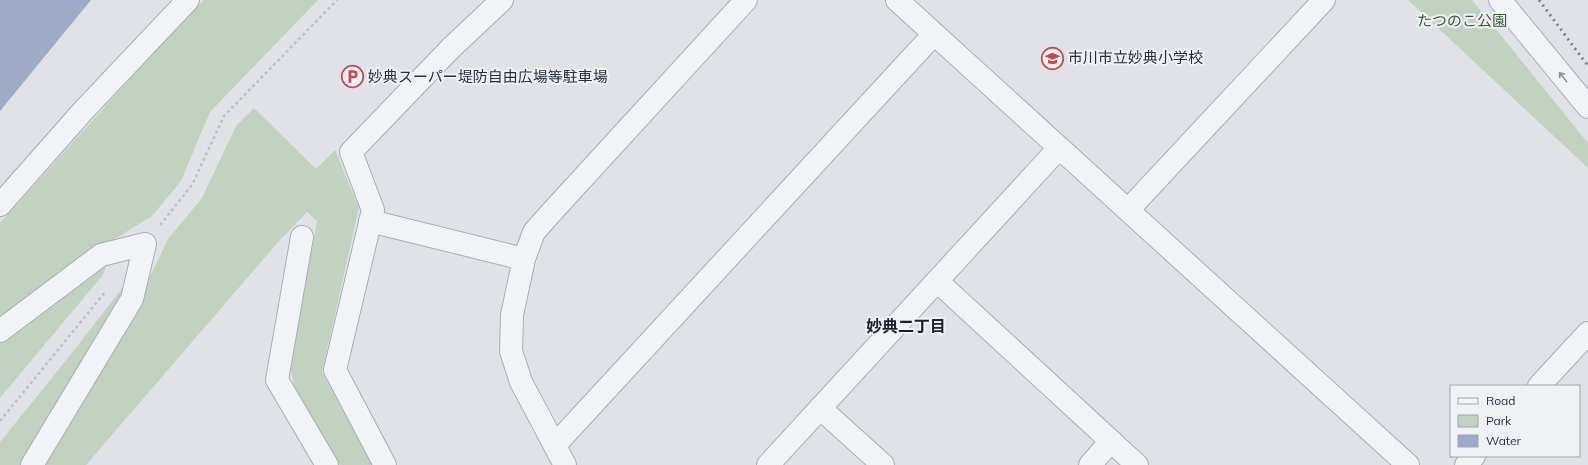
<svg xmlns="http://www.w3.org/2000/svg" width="1588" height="465" font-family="Mulish,'Noto Sans JP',sans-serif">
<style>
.green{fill:#c3d1c1}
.water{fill:#9dabc6}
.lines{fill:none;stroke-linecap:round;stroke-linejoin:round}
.minor-casing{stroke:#a9acb5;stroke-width:24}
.path{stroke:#bec0c6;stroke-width:2.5;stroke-dasharray:3 3;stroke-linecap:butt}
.minor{stroke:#f2f3f6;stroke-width:22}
.rail{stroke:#7a7f90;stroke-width:3;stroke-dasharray:2 4;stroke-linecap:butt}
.oneway{stroke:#8e909a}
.labels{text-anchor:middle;stroke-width:4;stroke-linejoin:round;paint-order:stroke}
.park-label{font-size:15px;fill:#395938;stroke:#eff1f5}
.poi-label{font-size:15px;fill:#292e3e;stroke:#eff1f5;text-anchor:start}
.neighbourhood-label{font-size:16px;font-weight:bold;fill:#1c1f2f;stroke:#eff1f5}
</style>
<rect width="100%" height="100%" fill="#e0e2e8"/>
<!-- green -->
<g class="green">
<polygon points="204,0 318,0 210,112 181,181 152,216 92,253 0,323 0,223 147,60"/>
<polygon points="1408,0 1472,0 1588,143 1588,168"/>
<polygon points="254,108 316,169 335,150 359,208 322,372 372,465 340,465 294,386 290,368 317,221 307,212 279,241 86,465 40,465 134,310 168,239 202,198 236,126"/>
<polygon points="107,265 102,276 0,398 0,341 97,269"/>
<polygon points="127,282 124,300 26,465 0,465 0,442 68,358"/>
</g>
<!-- water -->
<polygon class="water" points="0,0 91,0 0,111"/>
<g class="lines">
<defs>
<g id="minor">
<polyline points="897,0 1408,465"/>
<polyline points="1500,0 1588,107"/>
<polyline points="0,205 83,111 188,0"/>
<polyline points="1128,210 1324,0"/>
<polyline points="370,221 524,259"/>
<polyline points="302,237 277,380 327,465"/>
<polyline points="937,281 1137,465"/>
<polyline points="0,331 101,255 145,244 132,299 32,465"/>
<polyline points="1539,386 1588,333"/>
<polyline points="820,408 883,465"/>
<polyline points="555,445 934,34"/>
<polyline points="385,465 335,370 373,210 351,152 451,48 502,0"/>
<polyline points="565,465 521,382 511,351 512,315 524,259 534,232 549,215 746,0"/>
<polyline points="768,465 1059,148"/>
<polyline points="1090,465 1111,441"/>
<polyline points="1466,465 1474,456"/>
</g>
</defs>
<!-- minor casing -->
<use href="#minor" class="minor-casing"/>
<!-- path -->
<g class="path">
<polyline points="160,225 192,185 224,116 337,0"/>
<polyline points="0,421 106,291"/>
</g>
<!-- minor -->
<use href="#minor" class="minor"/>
<!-- rail -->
<polyline class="rail" points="1539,0 1588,66"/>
</g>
<!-- one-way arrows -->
<defs><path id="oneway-shaft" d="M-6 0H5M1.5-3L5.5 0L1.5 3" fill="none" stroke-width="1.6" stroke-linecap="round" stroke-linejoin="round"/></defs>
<use class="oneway" href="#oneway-shaft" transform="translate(1563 77) rotate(-129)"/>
<!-- icons -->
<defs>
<symbol id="school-ring" viewBox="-11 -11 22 22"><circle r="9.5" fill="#eff1f5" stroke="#c54c4e" stroke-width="1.5"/><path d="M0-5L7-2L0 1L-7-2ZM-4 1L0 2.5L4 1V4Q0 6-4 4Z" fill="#c54c4e"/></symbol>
<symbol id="parking-ring" viewBox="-11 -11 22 22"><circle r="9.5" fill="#eff1f5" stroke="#c54c4e" stroke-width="1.5"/><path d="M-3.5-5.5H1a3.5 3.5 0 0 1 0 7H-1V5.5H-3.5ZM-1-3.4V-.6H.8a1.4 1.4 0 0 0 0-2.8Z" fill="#c54c4e"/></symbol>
</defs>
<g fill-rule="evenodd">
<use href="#school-ring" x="1040" y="46" width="25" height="25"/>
<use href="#parking-ring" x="340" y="64" width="25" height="25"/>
</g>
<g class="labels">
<!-- park labels -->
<g class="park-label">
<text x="1462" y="26">たつのこ公園</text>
</g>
<!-- poi labels -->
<g class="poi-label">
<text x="1068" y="63">市川市立妙典小学校</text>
<text x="368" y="82">妙典スーパー堤防自由広場等駐車場</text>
</g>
<!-- neighbourhood labels -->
<g class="neighbourhood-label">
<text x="906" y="332">妙典二丁目</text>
</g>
</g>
<!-- legend -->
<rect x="1450" y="385" width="130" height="72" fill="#eff1f5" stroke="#a0a3ac"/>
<rect x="1458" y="398" width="20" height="6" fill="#f2f3f6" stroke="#a0a3ac"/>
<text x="1486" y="405" font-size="12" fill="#292e3e">Road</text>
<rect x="1458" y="415" width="20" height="12" fill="#c3d1c1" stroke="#a0a3ac"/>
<text x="1486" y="425" font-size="12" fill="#292e3e">Park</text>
<rect x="1458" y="435" width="20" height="12" fill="#9dabc6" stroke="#a0a3ac"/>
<text x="1486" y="445" font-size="12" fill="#292e3e">Water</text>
</svg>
